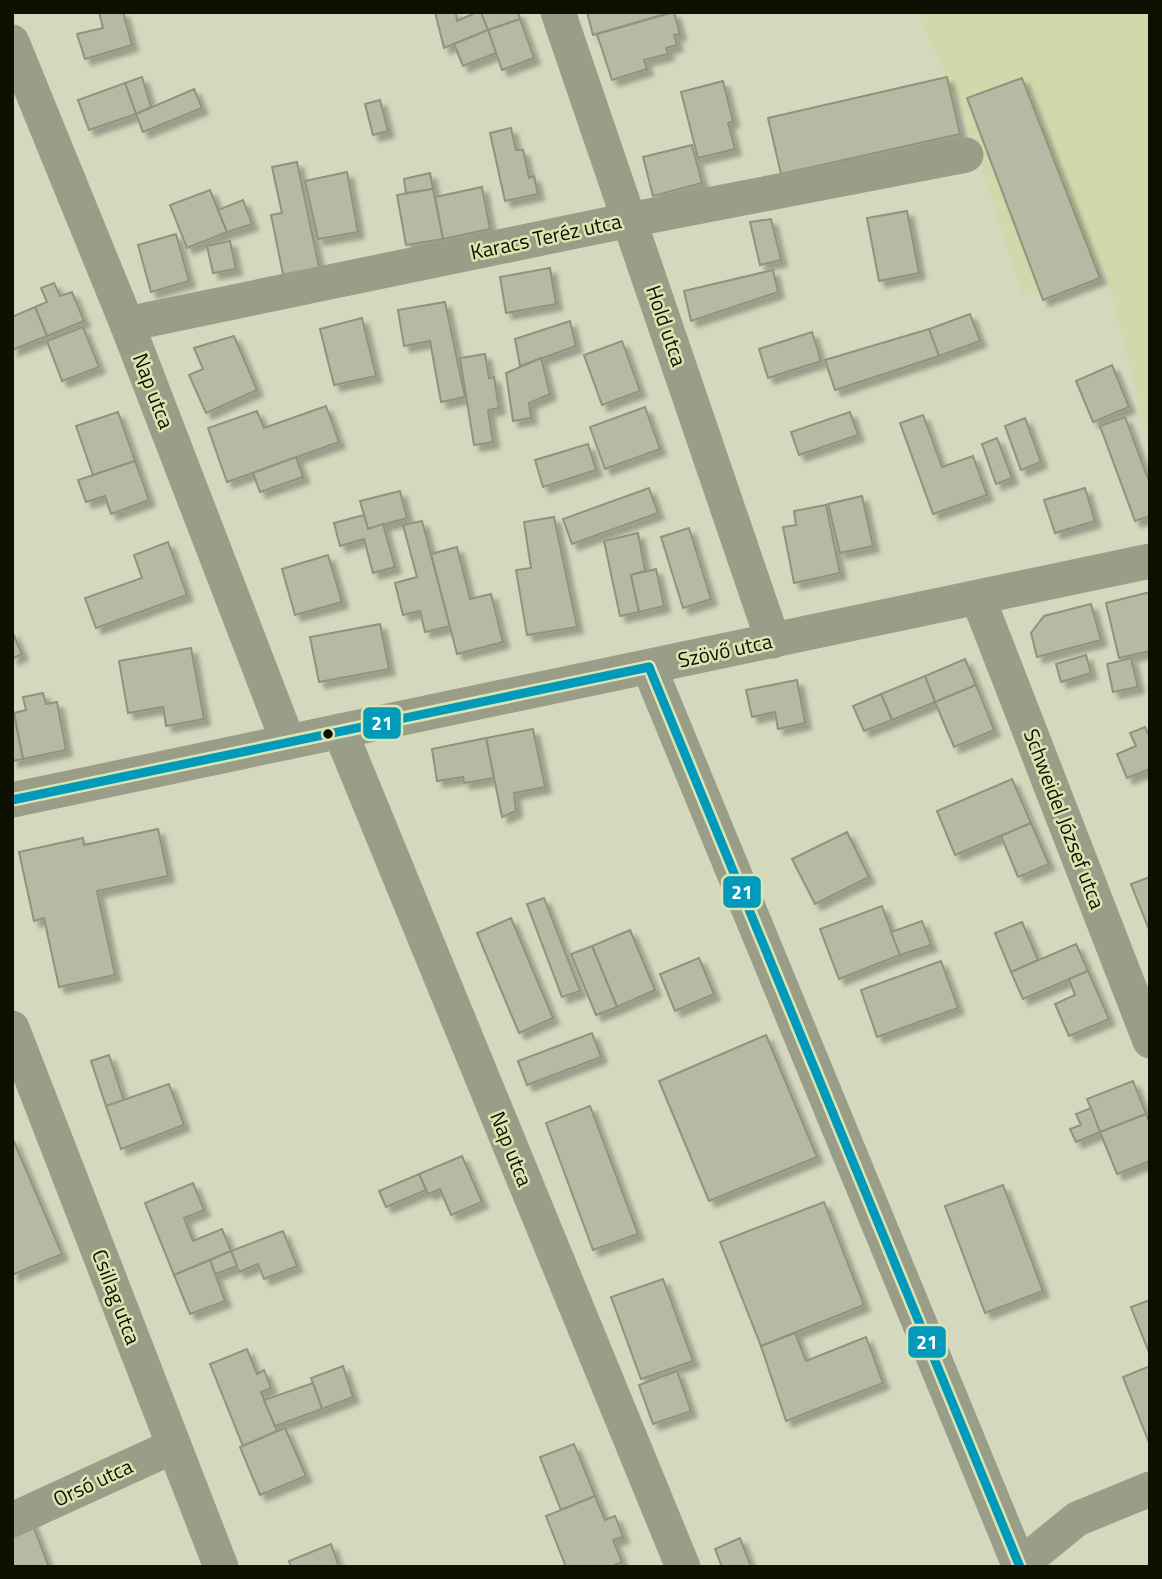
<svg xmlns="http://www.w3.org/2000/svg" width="1162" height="1579" font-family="'Titillium Web',sans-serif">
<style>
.built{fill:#d1d8ab}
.building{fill:#b6b9a3;stroke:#90937e;stroke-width:2;filter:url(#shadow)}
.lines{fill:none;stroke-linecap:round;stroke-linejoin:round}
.minor{stroke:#9a9d87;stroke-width:35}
.bus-1-casing{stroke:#dce4b1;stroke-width:14}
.bus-1{stroke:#019aba;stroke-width:9}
.bus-dot{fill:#0e1001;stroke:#dce4b1;stroke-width:2.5}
.labels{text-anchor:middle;stroke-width:5;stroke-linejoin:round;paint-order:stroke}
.street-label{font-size:21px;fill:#0e1001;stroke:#dce4b1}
.line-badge{stroke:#dce4b1;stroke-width:2.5}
.badge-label{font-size:19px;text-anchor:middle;font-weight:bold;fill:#fff}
</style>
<defs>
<filter id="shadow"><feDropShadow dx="6" dy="6" stdDeviation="2" flood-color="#0004"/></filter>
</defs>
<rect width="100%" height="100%" fill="#d4d8bd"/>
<!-- built -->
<polygon class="built" points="917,12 1150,12 1150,448 1105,267 1022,296 966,119"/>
<!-- building -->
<g class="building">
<polygon points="99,12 123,12 132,45 85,59 77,34 103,28"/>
<polygon points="435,12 456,12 457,21 477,12 481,12 488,30 444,48"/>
<polygon points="481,12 518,12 520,19 488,30"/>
<polygon points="587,12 662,12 662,15 593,35"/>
<polygon points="674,12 680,34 674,35 677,45 666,48 668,54 644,60 647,69 612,80 597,34"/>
<polygon points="520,19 534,58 502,70 488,30"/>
<polygon points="488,30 496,53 463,66 454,44"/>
<polygon points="142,77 151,107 136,114 125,83"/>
<polygon points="947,77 960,134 781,174 768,118"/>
<polygon points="1022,78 1100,278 1043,300 967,98"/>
<polygon points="723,81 733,121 728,123 735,149 698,158 681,92"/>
<polygon points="125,83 136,114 89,130 78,100"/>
<polygon points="194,89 202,108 143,132 136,114"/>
<polygon points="380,100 388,131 373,135 365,104"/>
<polygon points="511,128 516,150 523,150 529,178 534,176 538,194 505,201 490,133"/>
<polygon points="692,145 702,183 653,196 643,157"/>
<polygon points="297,162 320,272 284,279 271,215 282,213 272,167"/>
<polygon points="347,172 358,232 318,239 305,181"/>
<polygon points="430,173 433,189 406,193 404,179"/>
<polygon points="482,187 490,229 443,239 435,197"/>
<polygon points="433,189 443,239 406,245 397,195"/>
<polygon points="210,190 227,232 187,248 170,205"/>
<polygon points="243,200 252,224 227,232 218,210"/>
<polygon points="907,211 919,273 879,281 867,218"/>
<polygon points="771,219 781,260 760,265 750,222"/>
<polygon points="176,234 189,281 151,292 138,245"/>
<polygon points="230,241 236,269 213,273 207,246"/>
<polygon points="550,268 556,304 506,313 500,277"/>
<polygon points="773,270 778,292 691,321 684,291"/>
<polygon points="54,283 60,296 72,292 84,321 47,336 35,307 47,302 41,288"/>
<polygon points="445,302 465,397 441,402 430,341 404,346 398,310"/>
<polygon points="35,307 47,336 12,350 12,317"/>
<polygon points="970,314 980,341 939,356 929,329"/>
<polygon points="362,318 376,376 334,385 320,329"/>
<polygon points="570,321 576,346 520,366 515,339"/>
<polygon points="83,327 99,367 62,381 47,341"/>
<polygon points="929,329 939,356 835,390 825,360"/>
<polygon points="812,332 821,361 768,378 759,349"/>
<polygon points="234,336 257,390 206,413 189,375 203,369 194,348"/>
<polygon points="622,341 640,391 602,405 584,355"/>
<polygon points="485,354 489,378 494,377 499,408 488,410 493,442 474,445 460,358"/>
<polygon points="541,358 550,394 529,403 531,418 513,421 506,373"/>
<polygon points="1112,365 1129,407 1093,422 1076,381"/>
<polygon points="326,406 339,442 227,482 208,428 257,411 264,428"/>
<polygon points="645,407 660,449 605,469 590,427"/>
<polygon points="118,412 135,461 93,475 76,426"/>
<polygon points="850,412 858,435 799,455 791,432"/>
<polygon points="923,415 942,467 973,456 987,495 933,514 900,423"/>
<polygon points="1125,417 1150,484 1150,516 1135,521 1100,426"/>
<polygon points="1025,418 1041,462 1021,470 1005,426"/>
<polygon points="997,438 1012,478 996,484 982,444"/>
<polygon points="588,444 596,470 543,487 535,460"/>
<polygon points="296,457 303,477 260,492 253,473"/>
<polygon points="135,461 149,500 111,514 105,496 86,502 78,480"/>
<polygon points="649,488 658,513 572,544 563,519"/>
<polygon points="1085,488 1095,521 1055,533 1044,500"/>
<polygon points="400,491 407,518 368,529 360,501"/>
<polygon points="862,496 873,546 840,553 828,504"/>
<polygon points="826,505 840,573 794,583 783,527 796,525 794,511"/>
<polygon points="364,515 368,529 383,524 395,567 373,573 364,539 340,546 334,523"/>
<polygon points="554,517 577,627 527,635 516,570 531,568 524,522"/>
<polygon points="422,521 450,626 425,632 420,611 403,615 395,583 417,577 403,525"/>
<polygon points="689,528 711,599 683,608 661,537"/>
<polygon points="638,533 645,571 631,575 639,612 620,616 604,541"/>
<polygon points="168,542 187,595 96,628 85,598 142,578 134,555"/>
<polygon points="457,547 470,599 491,594 503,642 457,654 431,554"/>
<polygon points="328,555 342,602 295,615 282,569"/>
<polygon points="656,569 664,606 639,612 631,575"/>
<polygon points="1150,592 1150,651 1119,658 1106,603"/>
<polygon points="1091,604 1101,640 1037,657 1031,633 1044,616"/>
<polygon points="380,624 389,669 319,682 310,637"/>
<polygon points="12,631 22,654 12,659"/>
<polygon points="191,648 204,719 166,726 163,707 128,713 119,661"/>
<polygon points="1086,655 1091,673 1061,682 1056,664"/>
<polygon points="1131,658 1138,687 1113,692 1107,664"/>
<polygon points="965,659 976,685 935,702 925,676"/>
<polygon points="925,676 935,702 892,720 881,694"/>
<polygon points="797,680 805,723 778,729 775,712 752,717 746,690"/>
<polygon points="976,685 994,730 954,747 935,702"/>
<polygon points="43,693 46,704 57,702 66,750 23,759 14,713 26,710 23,697"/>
<polygon points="881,694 892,720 864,731 853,706"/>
<polygon points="13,710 23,759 12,761 12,710"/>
<polygon points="1145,727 1150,738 1150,769 1127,778 1117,754 1136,746 1130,733"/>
<polygon points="533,729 545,787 514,793 516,811 502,817 486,738"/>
<polygon points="486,738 494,778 464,783 463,777 437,781 432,749"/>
<polygon points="1012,779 1031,823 955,855 937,811"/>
<polygon points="1031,823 1049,864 1018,877 1001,836"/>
<polygon points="158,829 168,876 97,891 115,975 59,987 44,918 34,921 19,852 83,838 84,845"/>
<polygon points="847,832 869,877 815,904 792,859"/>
<polygon points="1150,877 1150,932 1131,884"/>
<polygon points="544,898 580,991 562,997 527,904"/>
<polygon points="882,906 900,955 839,979 820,929"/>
<polygon points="511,918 553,1018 519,1033 477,933"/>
<polygon points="922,921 931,945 900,955 891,932"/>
<polygon points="1022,922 1038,960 1011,972 995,933"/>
<polygon points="630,930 655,990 617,1007 592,946"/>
<polygon points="1076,944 1088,971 1023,999 1011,972"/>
<polygon points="592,946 617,1007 596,1015 571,954"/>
<polygon points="699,958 714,994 675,1011 660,974"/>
<polygon points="941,961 958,1008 877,1037 861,990"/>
<polygon points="1088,971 1109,1019 1069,1036 1055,1004 1075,995 1069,979"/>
<polygon points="592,1033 601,1057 527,1085 518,1061"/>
<polygon points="766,1035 817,1157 709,1201 659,1081"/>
<polygon points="109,1055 124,1101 106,1106 91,1061"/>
<polygon points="1133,1081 1146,1114 1100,1132 1087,1099"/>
<polygon points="169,1084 184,1125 121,1149 106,1106"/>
<polygon points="590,1106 638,1234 593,1250 546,1123"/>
<polygon points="1091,1108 1100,1132 1076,1142 1070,1129 1081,1125 1076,1114"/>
<polygon points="1146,1114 1150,1124 1150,1161 1117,1174 1100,1132"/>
<polygon points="12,1137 62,1254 12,1275"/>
<polygon points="462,1156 482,1202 451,1215 440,1189 428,1194 419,1174"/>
<polygon points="419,1174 426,1190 386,1207 379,1191"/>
<polygon points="193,1183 204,1210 184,1218 193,1241 222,1229 231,1251 174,1275 145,1203"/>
<polygon points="1003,1185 1043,1291 985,1313 945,1206"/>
<polygon points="824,1202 864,1305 761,1346 720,1242"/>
<polygon points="283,1231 297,1266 264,1279 258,1264 239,1272 231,1251"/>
<polygon points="231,1251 237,1266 215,1274 210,1260"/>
<polygon points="210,1260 225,1301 190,1314 174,1275"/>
<polygon points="663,1279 693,1361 641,1379 611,1297"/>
<polygon points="1150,1300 1150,1355 1131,1307"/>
<polygon points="795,1333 806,1361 866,1337 883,1383 786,1421 761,1346"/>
<polygon points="247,1349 257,1374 264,1370 271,1388 261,1392 277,1431 243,1446 210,1364"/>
<polygon points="343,1366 353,1397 322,1409 311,1378"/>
<polygon points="1150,1366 1150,1445 1123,1377"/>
<polygon points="677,1371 691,1411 653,1424 639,1385"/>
<polygon points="313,1383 322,1409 275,1426 264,1400"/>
<polygon points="285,1428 306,1476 260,1495 240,1447"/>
<polygon points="574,1444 595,1496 561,1510 540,1457"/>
<polygon points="595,1496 605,1520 615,1516 623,1537 613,1540 622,1562 610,1567 566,1567 546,1516"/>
<polygon points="30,1518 49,1567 12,1567 12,1525"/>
<polygon points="740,1538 751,1567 722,1567 715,1549"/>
<polygon points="331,1544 339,1567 291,1567 289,1561"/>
</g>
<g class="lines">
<!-- minor -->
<g class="minor">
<polyline points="558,12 773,641"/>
<polyline points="12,42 127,324 288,742"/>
<polyline points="127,324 629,220 966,155"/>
<polyline points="978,598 1150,1041"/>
<polyline points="649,667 1020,1567"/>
<polyline points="340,731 683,1567"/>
<polyline points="12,800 1150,561"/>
<polyline points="12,1028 221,1567"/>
<polyline points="12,1520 174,1446"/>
<polyline points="1018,1567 1077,1519 1150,1489"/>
</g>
<defs>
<g id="bus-1">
<polyline points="649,667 1020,1567"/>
<polyline points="12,800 649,667"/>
</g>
</defs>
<!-- bus-1 casing -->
<use href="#bus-1" class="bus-1-casing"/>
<!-- bus-1 -->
<use href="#bus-1" class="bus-1"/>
</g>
<!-- markers -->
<circle class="bus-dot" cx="328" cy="734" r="6"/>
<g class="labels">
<!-- street labels -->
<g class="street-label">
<text transform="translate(546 237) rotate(-12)" y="7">Karacs Teréz utca</text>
<text transform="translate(666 326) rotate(71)" y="7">Hold utca</text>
<text transform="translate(153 391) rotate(69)" y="7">Nap utca</text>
<text transform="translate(725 651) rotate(-12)" y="7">Szövő utca</text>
<text transform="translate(1064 819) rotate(69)" y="7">Schweidel József utca</text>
<text transform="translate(511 1149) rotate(68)" y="7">Nap utca</text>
<text transform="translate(116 1297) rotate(69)" y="7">Csillag utca</text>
<text transform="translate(93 1483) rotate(-25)" y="7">Orsó utca</text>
</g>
</g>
<g class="line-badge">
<rect x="362" y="706" width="40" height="34" rx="7" fill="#019aba"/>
<rect x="722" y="875" width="40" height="34" rx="7" fill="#019aba"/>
<rect x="907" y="1325" width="40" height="34" rx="7" fill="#019aba"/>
</g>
<g class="badge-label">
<text x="382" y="730">21</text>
<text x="742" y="899">21</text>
<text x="927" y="1349">21</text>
</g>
<!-- border -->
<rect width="1162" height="1579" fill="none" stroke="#0e1001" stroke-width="28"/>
</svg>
